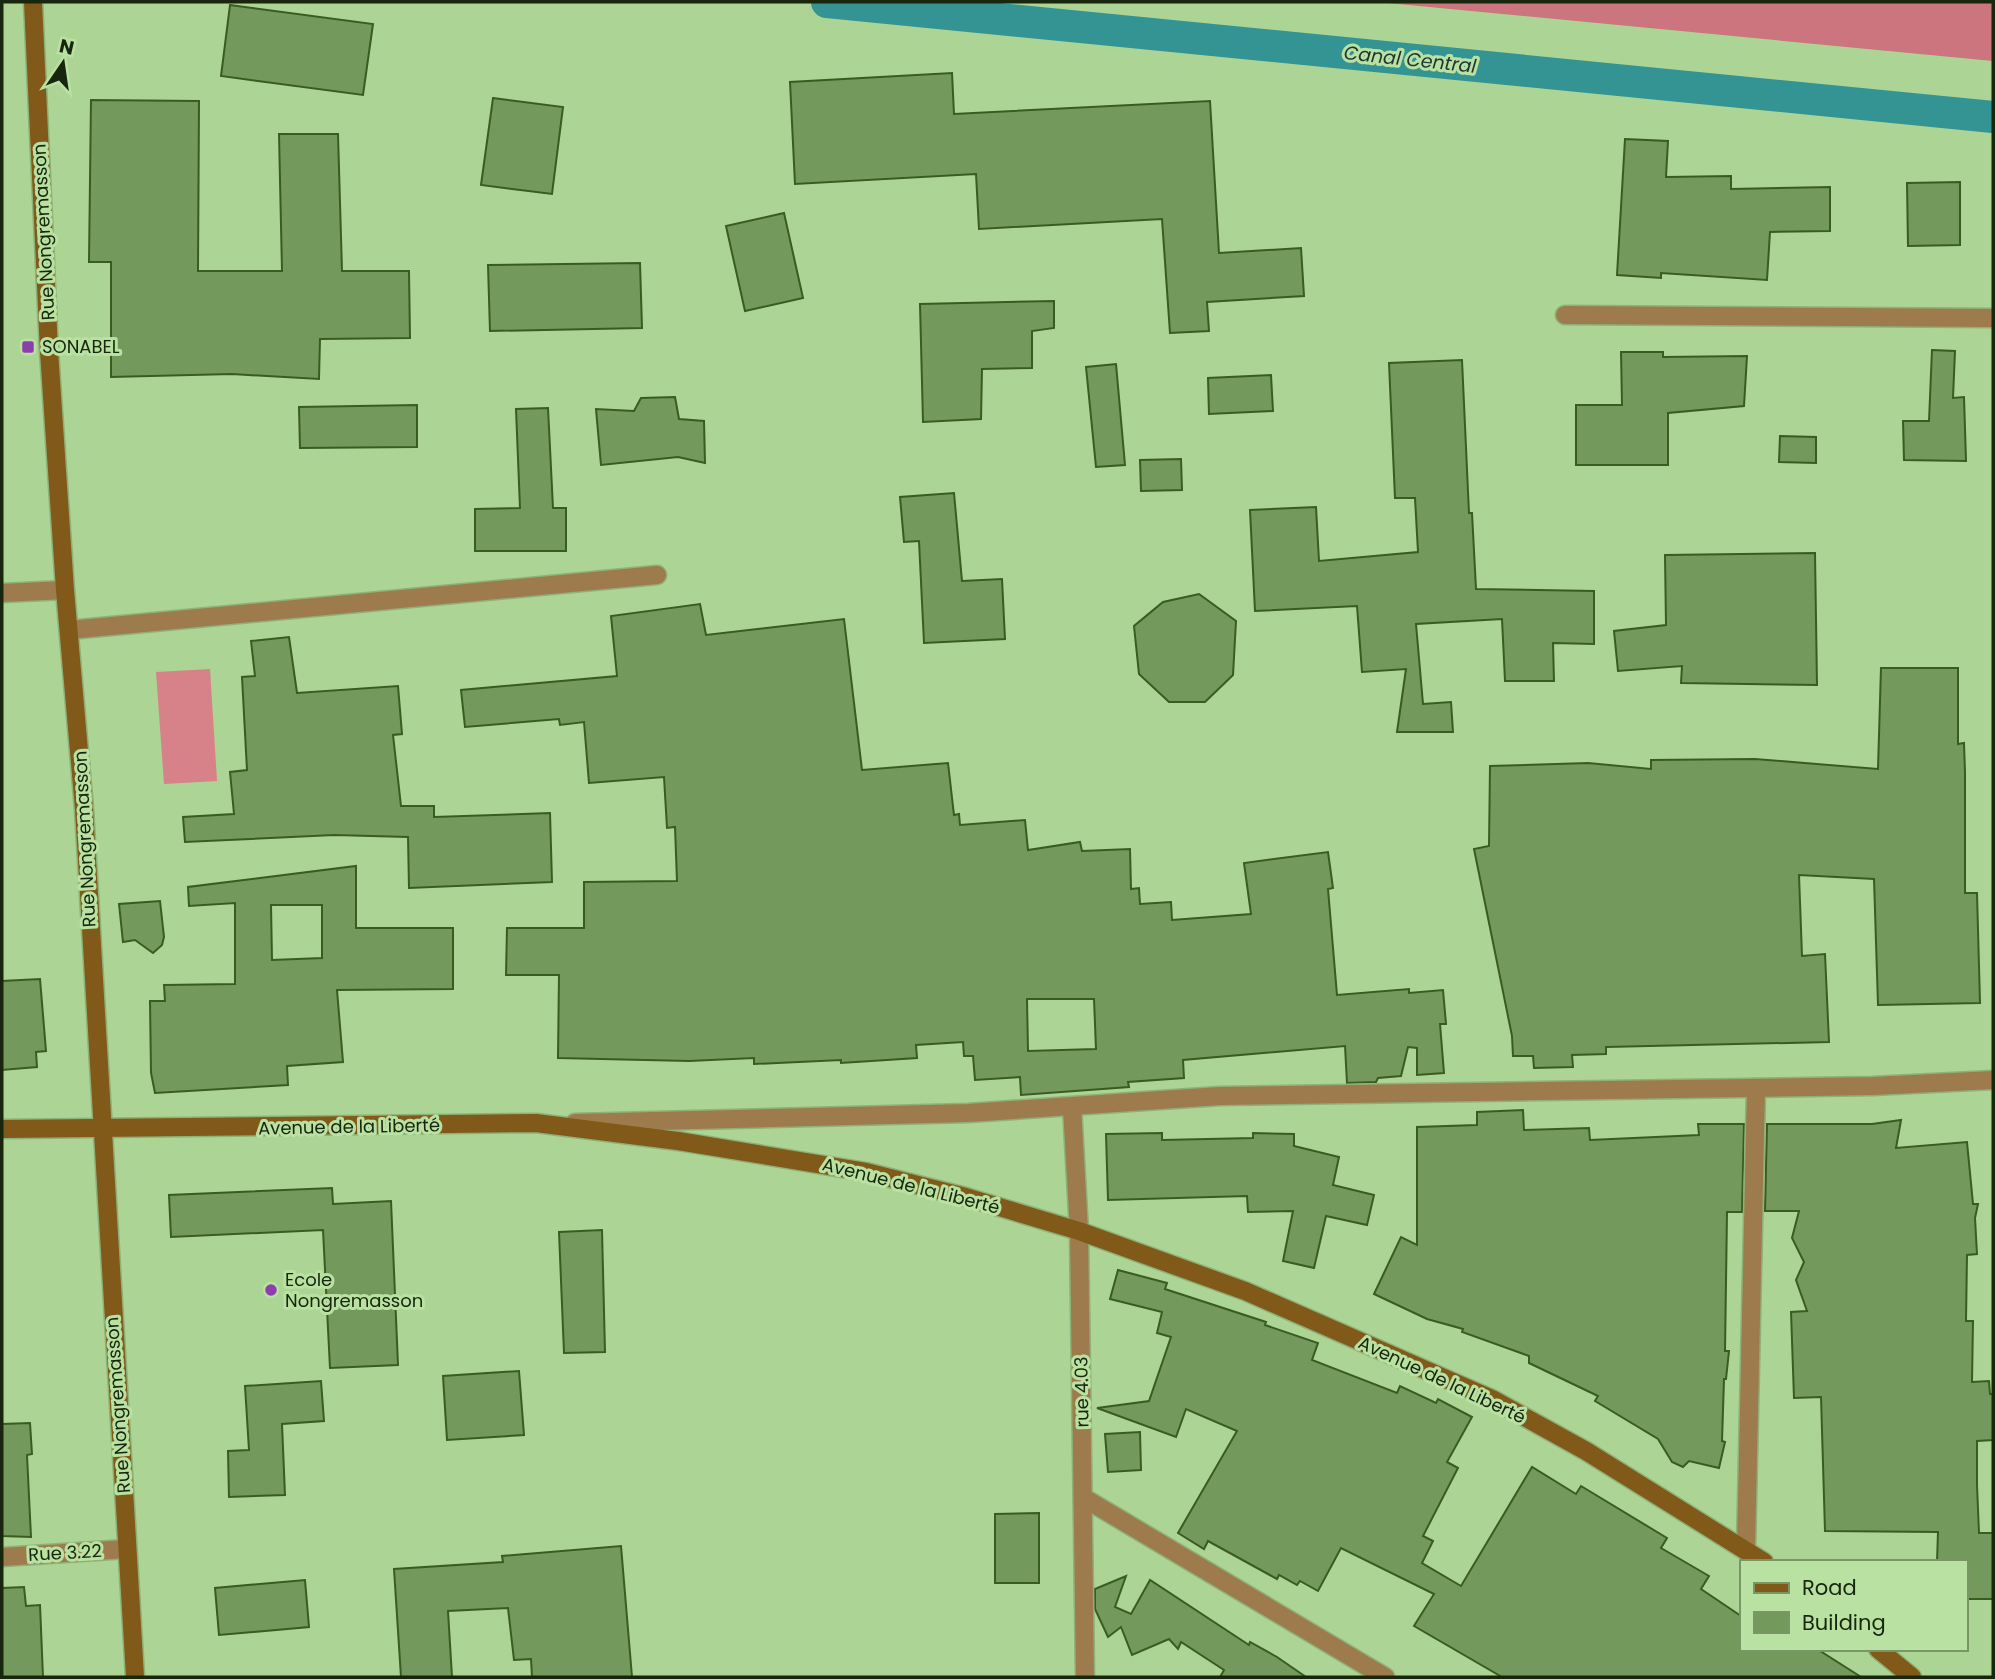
<svg xmlns="http://www.w3.org/2000/svg" width="1995" height="1679" font-family="Poppins,sans-serif">
<style>
.green{fill:#d78189}
.forest{fill:#cd757e}
.lines{fill:none;stroke-linecap:round;stroke-linejoin:round}
.canal{stroke:#339493;stroke-width:32}
.building{fill:#74995c;stroke:#3a5c21;stroke-width:2;fill-rule:evenodd}
.street-casing{stroke:#8eb179;stroke-width:21}
.secondary-casing{stroke:#8eb179;stroke-width:21}
.street{stroke:#9e7b4c;stroke-width:18}
.secondary{stroke:#815919;stroke-width:18}
.poi-dot{fill:#8c3eae;stroke:#b9e1a1;stroke-width:2.5}
.labels{text-anchor:middle;stroke-width:6;stroke-linejoin:round;paint-order:stroke}
.street-label{font-size:18px;fill:#17260d;stroke:#b9e1a1}
.poi-label{font-size:18px;fill:#17260d;stroke:#b9e1a1;text-anchor:start}
.water-label{font-size:19px;font-style:italic;fill:#1e3534;stroke:#b9e1a1}
</style>
<rect width="100%" height="100%" fill="#acd494"/>
<!-- green -->
<polygon class="green" points="210,669 217,781 164,784 156,672"/>
<!-- forest -->
<polygon class="forest" points="1377,2 1993,2 1993,61"/>
<g class="lines">
<!-- canal -->
<polyline class="canal" points="827,2 1993,117"/>
</g>
<!-- building -->
<g class="building">
<polygon points="230,5 373,24 363,95 221,76"/>
<polygon points="952,73 954,114 1210,101 1219,253 1301,248 1304,296 1207,302 1209,331 1170,333 1162,219 979,229 976,174 795,184 790,82"/>
<polygon points="493,98 563,107 552,194 481,185"/>
<polygon points="91,100 199,101 198,271 282,271 279,134 338,134 342,271 409,271 410,338 320,339 319,379 232,374 111,377 111,262 89,262"/>
<polygon points="1625,139 1668,141 1666,177 1731,176 1731,189 1830,187 1830,231 1770,232 1767,280 1661,273 1661,278 1617,275"/>
<polygon points="1960,182 1960,245 1908,246 1907,183"/>
<polygon points="784,213 803,298 745,311 726,226"/>
<polygon points="640,263 642,328 490,331 488,265"/>
<polygon points="1054,301 1054,328 1032,331 1032,368 982,369 981,419 923,422 920,304"/>
<polygon points="1932,350 1955,351 1953,398 1964,397 1966,461 1904,460 1903,421 1929,421"/>
<polygon points="1621,352 1663,352 1663,357 1747,356 1744,406 1668,413 1668,465 1576,465 1576,405 1622,405"/>
<polygon points="1462,360 1469,513 1472,513 1476,589 1594,591 1594,644 1553,643 1554,681 1505,681 1502,619 1416,624 1423,704 1451,702 1453,732 1397,732 1406,669 1362,672 1357,606 1255,611 1250,510 1316,507 1319,561 1418,552 1415,498 1395,498 1389,363"/>
<polygon points="1116,364 1125,465 1096,467 1086,367"/>
<polygon points="1271,375 1273,411 1209,414 1208,378"/>
<polygon points="675,397 679,419 704,421 705,463 678,457 601,465 596,409 634,411 641,398"/>
<polygon points="417,405 417,447 300,448 299,407"/>
<polygon points="548,408 553,508 566,508 566,551 475,551 475,509 520,508 516,409"/>
<polygon points="1780,436 1816,437 1816,463 1779,462"/>
<polygon points="1181,459 1182,490 1141,491 1140,460"/>
<polygon points="954,493 962,581 1002,579 1005,639 924,643 919,541 904,542 900,497"/>
<polygon points="1815,553 1817,685 1681,683 1682,666 1618,671 1614,631 1666,625 1665,555"/>
<polygon points="1199,594 1236,621 1233,675 1205,702 1169,702 1139,674 1134,626 1163,602"/>
<path d="M700,604l6,31 138,-16 18,151 86,-7 6,52 5,-1 1,11 65,-5 3,30 52,-8 2,9 48,-2 1,40 8,-1 1,16 31,-2 1,18 79,-6 -7,-51 84,-11 5,36 -5,1 9,106 72,-6v4l34,-3 3,34h-6l4,49 -27,2v-27l-9,-1 -7,29 -23,2 -2,4 -29,1 -2,-37 -162,14 1,18 -56,4 1,5 -108,8 -1,-18 -45,3 -2,-24h-9l-1,-14 -47,3 1,13 -76,5v-3l-87,4v-6l-65,3 -131,-3 1,-83h-53l1,-47h77v-46l93,-1 -2,-54 -8,1 -3,-51 -75,6 -5,-61 -24,3 -1,-6 -94,8 -4,-37 156,-14 -6,-60zM1027,999h67l2,50 -68,2z"/>
<polygon points="289,637 297,693 398,686 402,734 393,735 401,806 434,806 434,817 550,813 552,882 409,888 408,837 334,835 185,842 183,817 234,814 230,772 247,770 242,677 255,676 251,641"/>
<polygon points="1881,668 1958,668 1958,744 1964,743 1965,772 1965,893 1977,893 1980,1003 1878,1005 1874,879 1799,875 1802,956 1825,954 1829,1042 1606,1047 1606,1054 1572,1055 1573,1067 1534,1068 1533,1056 1513,1056 1512,1036 1474,849 1489,846 1490,766 1588,763 1651,769 1651,760 1755,759 1878,769"/>
<path d="M356,866v62h97v61l-116,1 6,72 -56,4 1,19 -133,8 -4,-20 -1,-72h15l-1,-16 71,-1v-81l-46,3 -1,-19zM271,905h51v53l-50,2z"/>
<polygon points="160,901 164,937 162,945 153,953 135,940 123,942 119,904"/>
<polygon points="40,979 46,1051 36,1052 37,1067 2,1070 2,981"/>
<polygon points="1523,1110 1524,1130 1589,1128 1590,1140 1699,1135 1698,1124 1744,1124 1742,1212 1727,1212 1725,1351 1729,1351 1726,1379 1724,1379 1722,1441 1725,1442 1719,1468 1689,1461 1683,1467 1672,1462 1658,1439 1595,1401 1598,1396 1529,1363 1529,1356 1462,1332 1463,1329 1427,1319 1374,1294 1401,1237 1417,1245 1417,1127 1477,1125 1477,1112"/>
<polygon points="1901,1120 1896,1148 1967,1142 1973,1204 1978,1204 1975,1218 1977,1254 1967,1255 1966,1321 1973,1321 1972,1382 1989,1381 1990,1394 1993,1394 1993,1440 1977,1441 1977,1485 1979,1533 1993,1533 1993,1599 1965,1599 1965,1562 1937,1562 1938,1532 1825,1531 1821,1397 1794,1398 1791,1312 1807,1311 1796,1280 1804,1262 1792,1238 1799,1211 1765,1211 1767,1124 1872,1124"/>
<polygon points="1162,1133 1162,1140 1253,1138 1253,1133 1294,1134 1294,1146 1339,1157 1333,1185 1374,1195 1367,1225 1326,1216 1314,1268 1283,1261 1293,1211 1248,1212 1247,1196 1108,1200 1106,1134"/>
<polygon points="332,1188 333,1204 391,1201 398,1365 330,1368 323,1230 171,1237 169,1195"/>
<polygon points="602,1230 605,1352 564,1353 559,1232"/>
<polygon points="1118,1270 1167,1283 1165,1289 1266,1322 1265,1325 1318,1343 1312,1360 1397,1393 1400,1386 1436,1403 1438,1399 1472,1417 1447,1462 1458,1468 1423,1536 1433,1541 1422,1563 1461,1586 1532,1467 1576,1494 1581,1486 1667,1538 1661,1548 1709,1576 1701,1589 1741,1616 1741,1649 1817,1649 1861,1677 1502,1677 1414,1626 1434,1594 1341,1548 1318,1591 1300,1581 1297,1585 1279,1575 1277,1579 1208,1541 1204,1549 1178,1533 1237,1431 1186,1409 1176,1437 1097,1408 1149,1401 1171,1337 1157,1333 1162,1312 1110,1299"/>
<polygon points="519,1371 524,1435 447,1440 443,1376"/>
<polygon points="321,1381 324,1421 282,1424 285,1495 229,1497 228,1451 249,1450 245,1386"/>
<polygon points="30,1423 32,1454 27,1455 31,1537 2,1536 2,1424"/>
<polygon points="1140,1432 1141,1470 1108,1472 1105,1434"/>
<polygon points="1039,1513 1039,1583 995,1583 995,1514"/>
<polygon points="621,1546 632,1677 532,1677 531,1659 514,1660 508,1608 448,1611 452,1677 401,1677 394,1569 503,1562 502,1556"/>
<polygon points="1126,1576 1115,1607 1131,1614 1150,1580 1249,1645 1250,1642 1277,1657 1306,1677 1220,1677 1224,1670 1181,1642 1178,1649 1169,1639 1132,1655 1121,1627 1108,1637 1095,1609 1095,1589"/>
<polygon points="305,1580 309,1627 219,1635 215,1588"/>
<polygon points="24,1587 26,1606 40,1605 43,1677 2,1677 2,1588"/>
</g>
<g class="lines">
<defs>
<g id="street">
<polyline points="1565,315 1993,318"/>
<polyline points="2,593 65,590"/>
<polyline points="69,630 657,575"/>
<polyline points="1072,1107 1079,1231 1085,1677"/>
<polyline points="575,1123 968,1113 1220,1096 1873,1086 1993,1080"/>
<polyline points="1084,1498 1385,1677"/>
<polyline points="1746,1548 1756,1088"/>
<polyline points="2,1557 127,1549"/>
</g>
<g id="secondary">
<polyline points="33,2 49,351 65,590 84,809 135,1677"/>
<polyline points="2,1129 536,1123 678,1141 866,1172 966,1197 1079,1231 1245,1291 1492,1399 1586,1451 1764,1562"/>
<polyline points="1878,1649 1912,1677"/>
</g>
</defs>
<!-- street casing -->
<use href="#street" class="street-casing"/>
<!-- secondary casing -->
<use href="#secondary" class="secondary-casing"/>
<!-- street -->
<use href="#street" class="street"/>
<!-- secondary -->
<use href="#secondary" class="secondary"/>
</g>
<!-- markers -->
<g class="poi-dot">
<rect x="21" y="340" width="14" height="14" rx="3.5"/>
<circle cx="271" cy="1290" r="7"/>
</g>
<g class="labels">
<!-- street labels -->
<g class="street-label">
<text transform="translate(44 232) rotate(-93)" y="6">Rue Nongremasson</text>
<text transform="translate(85 839) rotate(-93)" y="6">Rue Nongremasson</text>
<text transform="translate(349 1127) rotate(-1)" y="6">Avenue de la Liberté</text>
<text transform="translate(911 1186) rotate(14)" y="6">Avenue de la Liberté</text>
<text transform="translate(1442 1380) rotate(25)" y="6">Avenue de la Liberté</text>
<text transform="translate(1082 1392) rotate(-91)" y="6">rue 4.03</text>
<text transform="translate(118 1405) rotate(-94)" y="6">Rue Nongremasson</text>
<text transform="translate(65 1553) rotate(-3)" y="6">Rue 3.22</text>
</g>
<!-- poi labels -->
<g class="poi-label">
<text x="42" y="353">SONABEL</text>
<text x="285" y="1286">Ecole<tspan x="285" dy="21">Nongremasson</tspan></text>
</g>
<!-- water labels -->
<g class="water-label">
<text transform="translate(1410 59) rotate(6)" y="7">Canal Central</text>
</g>
</g>
<!-- border -->
<rect width="1995" height="1679" fill="none" stroke="#17260d" stroke-width="7"/>
<!-- legend -->
<rect x="1740" y="1560" width="228" height="91" fill="#b9e1a1" stroke="#789666" stroke-width="2"/>
<rect x="1754" y="1583" width="35" height="10" fill="#815919" stroke="#789666" stroke-width="2"/>
<text x="1802" y="1595" font-size="21" fill="#17260d">Road</text>
<rect x="1754" y="1612" width="35" height="21" fill="#74995c" stroke="#789666" stroke-width="2"/>
<text x="1802" y="1630" font-size="21" fill="#17260d">Building</text>
<!-- north arrow -->
<g transform="translate(63 63) rotate(13)" stroke="#b9e1a1" stroke-width="5" paint-order="stroke">
<path d="M0-5L12 26L0 18L-12 26Z" fill="#17260d"/>
<text y="-10" font-size="19" font-weight="bold" text-anchor="middle" fill="#17260d">N</text>
</g>
</svg>
